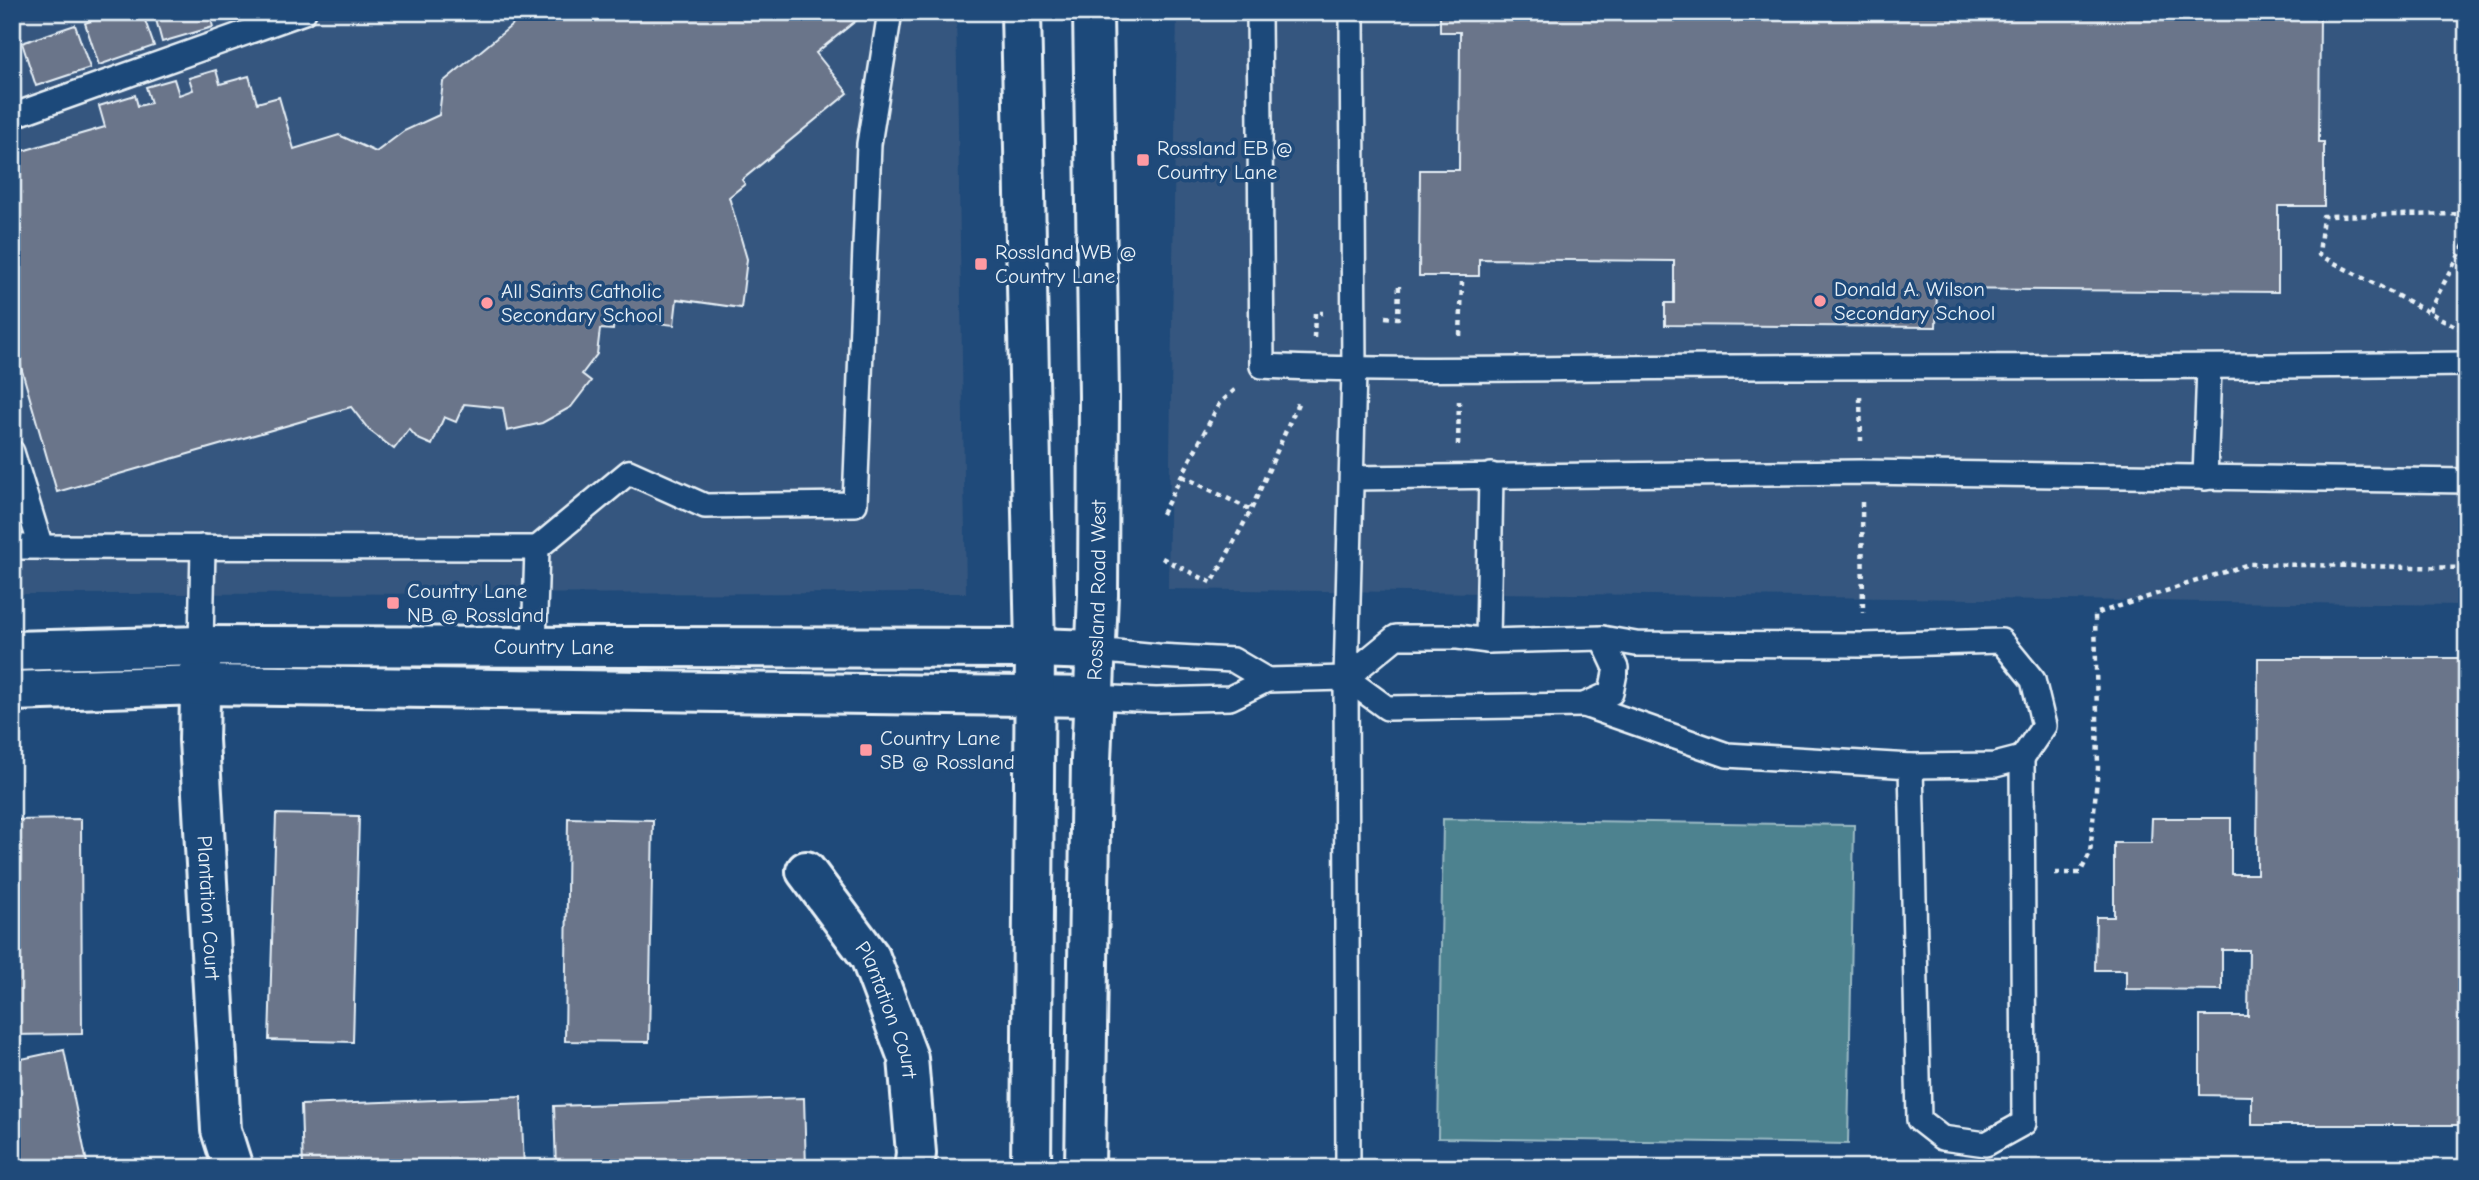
<svg xmlns="http://www.w3.org/2000/svg" width="2479" height="1180" font-family="'Comic Neue',sans-serif">
<style>
.built{fill:#36577f}
.green{fill:#4e828f;stroke:#9bbac4;stroke-width:2}
.building{fill:#6a748a;stroke:#e8f1f8;stroke-width:2}
.lines{fill:none;stroke-linecap:round;stroke-linejoin:round}
.service-casing{stroke:#e8f1f8;stroke-width:28}
.minor-casing{stroke:#e8f1f8;stroke-width:44}
.tertiary-casing{stroke:#e8f1f8;stroke-width:44}
.secondary-casing{stroke:#e8f1f8;stroke-width:44}
.path{stroke:#e8f1f8;stroke-width:4.5;stroke-dasharray:5 5;stroke-linecap:butt}
.service{stroke:#1f4a7a;stroke-width:23}
.minor{stroke:#1f4a7a;stroke-width:38}
.tertiary{stroke:#1f4a7a;stroke-width:38}
.secondary{stroke:#1f4a7a;stroke-width:38}
.poi-dot{fill:#ff9aa2;stroke:#1f4a7a;stroke-width:2.5}
.labels{text-anchor:middle;stroke-width:7;stroke-linejoin:round;paint-order:stroke}
.poi-label{font-size:21px;fill:#e8f1f8;stroke:#1f4a7a;text-anchor:start}
.street-label{font-size:21px;fill:#e8f1f8;stroke:#1f4a7a}
</style>
<rect width="100%" height="100%" fill="#1f4a7a"/>
<filter id="ink" filterUnits="userSpaceOnUse"><feTurbulence type="fractalNoise" baseFrequency=".0143" numOctaves="2"/><feDisplacementMap in="SourceGraphic" scale="14" xChannelSelector="R" yChannelSelector="G"/><feConvolveMatrix kernelMatrix="1 2 1 2 8 2 1 2 1" color-interpolation-filters="sRGB"/></filter>
<g filter="url(#ink)">
<!-- built -->
<g class="built">
<polygon points="12,12 956,12 966,593 12,594"/>
<polygon points="1177,12 2467,12 2467,605 1168,589"/>
</g>
<!-- green -->
<polygon class="green" points="1443,819 1854,825 1848,1144 1438,1138"/>
<!-- building -->
<g class="building">
<polygon points="114,12 142,12 154,46 99,65 85,23"/>
<polygon points="154,12 209,12 213,27 162,42"/>
<polygon points="528,12 853,12 858,19 816,53 848,93 742,180 745,184 729,197 747,259 741,308 677,299 674,325 614,318 613,330 600,329 597,354 582,374 591,381 571,407 542,423 507,431 503,408 464,404 456,422 444,417 432,445 418,439 409,429 394,449 369,430 351,407 57,492 12,336 12,297 21,294 12,264 12,189 14,188 12,154 105,127 99,106 135,95 138,106 151,103 146,87 174,79 179,95 193,90 189,78 216,70 220,84 249,76 257,103 279,97 294,149 339,135 376,152 404,131 439,115 443,82"/>
<polygon points="1440,12 2320,12 2319,142 2324,142 2324,206 2278,206 2278,292 1937,289 1936,327 1665,325 1665,303 1674,303 1674,261 1479,259 1479,276 1419,276 1420,170 1459,170 1460,32 1440,32"/>
<polygon points="75,25 90,68 36,86 22,43"/>
<polygon points="2258,658 2467,658 2467,1125 2252,1125 2252,1096 2200,1095 2200,1016 2248,1016 2249,950 2222,950 2222,990 2126,989 2126,970 2095,970 2096,917 2114,917 2114,843 2151,843 2152,818 2231,818 2231,874 2257,874"/>
<polygon points="276,814 359,816 353,1042 269,1040"/>
<polygon points="568,818 653,820 649,1042 565,1041"/>
<polygon points="81,819 82,1034 12,1035 12,820"/>
<polygon points="64,1050 88,1168 12,1168 12,1061"/>
<polygon points="521,1097 524,1168 303,1168 301,1105"/>
<polygon points="804,1098 806,1168 556,1168 554,1106"/>
</g>
<g class="lines">
<defs>
<g id="service">
<path d="M1259,12l3,354c157,7 315,1 472,1 244,-1 489,1 733,-3"/>
<polyline points="12,116 304,12"/>
<polyline points="12,452 41,547"/>
<polyline points="1352,478 1862,472 2467,481"/>
<polyline points="2205,478 2209,367"/>
<polyline points="12,547 537,548 534,647"/>
<polyline points="537,548 629,472 705,506 855,504 869,144 890,12"/>
<polyline points="1488,641 1491,475"/>
<polyline points="201,646 203,547"/>
<polyline points="1095,650 1158,656 1233,660 1267,680"/>
<polyline points="1094,697 1156,700 1230,698 1267,680 1346,678 1387,708 1584,705 1611,693 1616,668 1602,638 1488,641 1458,637 1396,637 1346,678"/>
<polyline points="1584,705 1727,755 1911,766 1995,765 2022,758 2044,726 2033,680 2001,641 1864,645 1636,644 1602,638"/>
<polyline points="1911,766 1919,1120 1942,1138 1986,1144 2024,1123 2022,758"/>
<polyline points="1348,1168 1346,678 1354,371 1352,12"/>
</g>
<g id="minor">
<path id="s1" d="M201,652l-2,88 22,390 12,38"/>
<path id="s2" d="M806,871l64,86 38,101 8,95 -2,15"/>
</g>
<g id="tertiary">
<path id="s3" d="M12,651l189,-5 834,2 60,2"/>
<polyline points="12,691 201,685 1094,697"/>
</g>
<g id="secondary">
<polyline points="1021,12 1035,648 1031,1168"/>
<path id="s4" d="M1085,1168l6,-408 7,-165 1,-199 -6,-384"/>
</g>
</defs>
<!-- service casing -->
<use href="#service" class="service-casing"/>
<!-- minor casing -->
<use href="#minor" class="minor-casing"/>
<!-- tertiary casing -->
<use href="#tertiary" class="tertiary-casing"/>
<!-- secondary casing -->
<use href="#secondary" class="secondary-casing"/>
<!-- path -->
<g class="path">
<polyline points="2429,311 2467,240"/>
<polyline points="1385,317 1398,318 1399,284"/>
<polyline points="2463,330 2319,255 2323,216 2467,214"/>
<polyline points="1460,336 1462,282"/>
<polyline points="1314,338 1315,313 1323,313"/>
<polyline points="1860,397 1861,441"/>
<polyline points="1458,445 1459,401"/>
<polyline points="1182,476 1251,510"/>
<polyline points="1862,502 1863,613"/>
<polyline points="1162,514 1219,404 1238,387"/>
<polyline points="1162,558 1212,583 1251,510 1300,399"/>
<polyline points="2055,873 2080,873 2090,853 2098,768 2095,614 2249,564 2467,568"/>
</g>
<!-- service -->
<use href="#service" class="service"/>
<!-- minor -->
<use href="#minor" class="minor"/>
<!-- tertiary -->
<use href="#tertiary" class="tertiary"/>
<!-- secondary -->
<use href="#secondary" class="secondary"/>
</g>
</g>
<!-- markers -->
<g class="poi-dot">
<rect x="1136" y="153" width="14" height="14" rx="3.5"/>
<rect x="974" y="257" width="14" height="14" rx="3.5"/>
<circle cx="1820" cy="301" r="7"/>
<circle cx="487" cy="303" r="7"/>
<rect x="386" y="596" width="14" height="14" rx="3.5"/>
<rect x="859" y="743" width="14" height="14" rx="3.5"/>
</g>
<g class="labels">
<!-- poi labels -->
<g class="poi-label">
<text x="1157" y="155">Rossland EB @<tspan x="1157" dy="24">Country Lane</tspan></text>
<text x="995" y="259">Rossland WB @<tspan x="995" dy="24">Country Lane</tspan></text>
<text x="1834" y="296">Donald A. Wilson<tspan x="1834" dy="24">Secondary School</tspan></text>
<text x="501" y="298">All Saints Catholic<tspan x="501" dy="24">Secondary School</tspan></text>
<text x="407" y="598">Country Lane<tspan x="407" dy="24">NB @ Rossland</tspan></text>
<text x="880" y="745">Country Lane<tspan x="880" dy="24">SB @ Rossland</tspan></text>
</g>
<!-- street labels -->
<g class="street-label">
<text dy="7" stroke="none"><textPath href="#s4" startOffset="578">Rossland Road West</textPath></text>
<text dy="7" stroke="none"><textPath href="#s3" startOffset="542">Country Lane</textPath></text>
<text dy="7" stroke="none"><textPath href="#s1" startOffset="256">Plantation Court</textPath></text>
<text dy="7" stroke="none"><textPath href="#s2" startOffset="163">Plantation Court</textPath></text>
</g>
</g>
<!-- margin -->
<rect width="2479" height="1180" fill="none" stroke="#1f4a7a" stroke-width="42"/>
<rect x="21" y="21" width="2437" height="1138" fill="none" stroke="#e8f1f8" stroke-width="2.5" filter="url(#ink)"/>
</svg>
